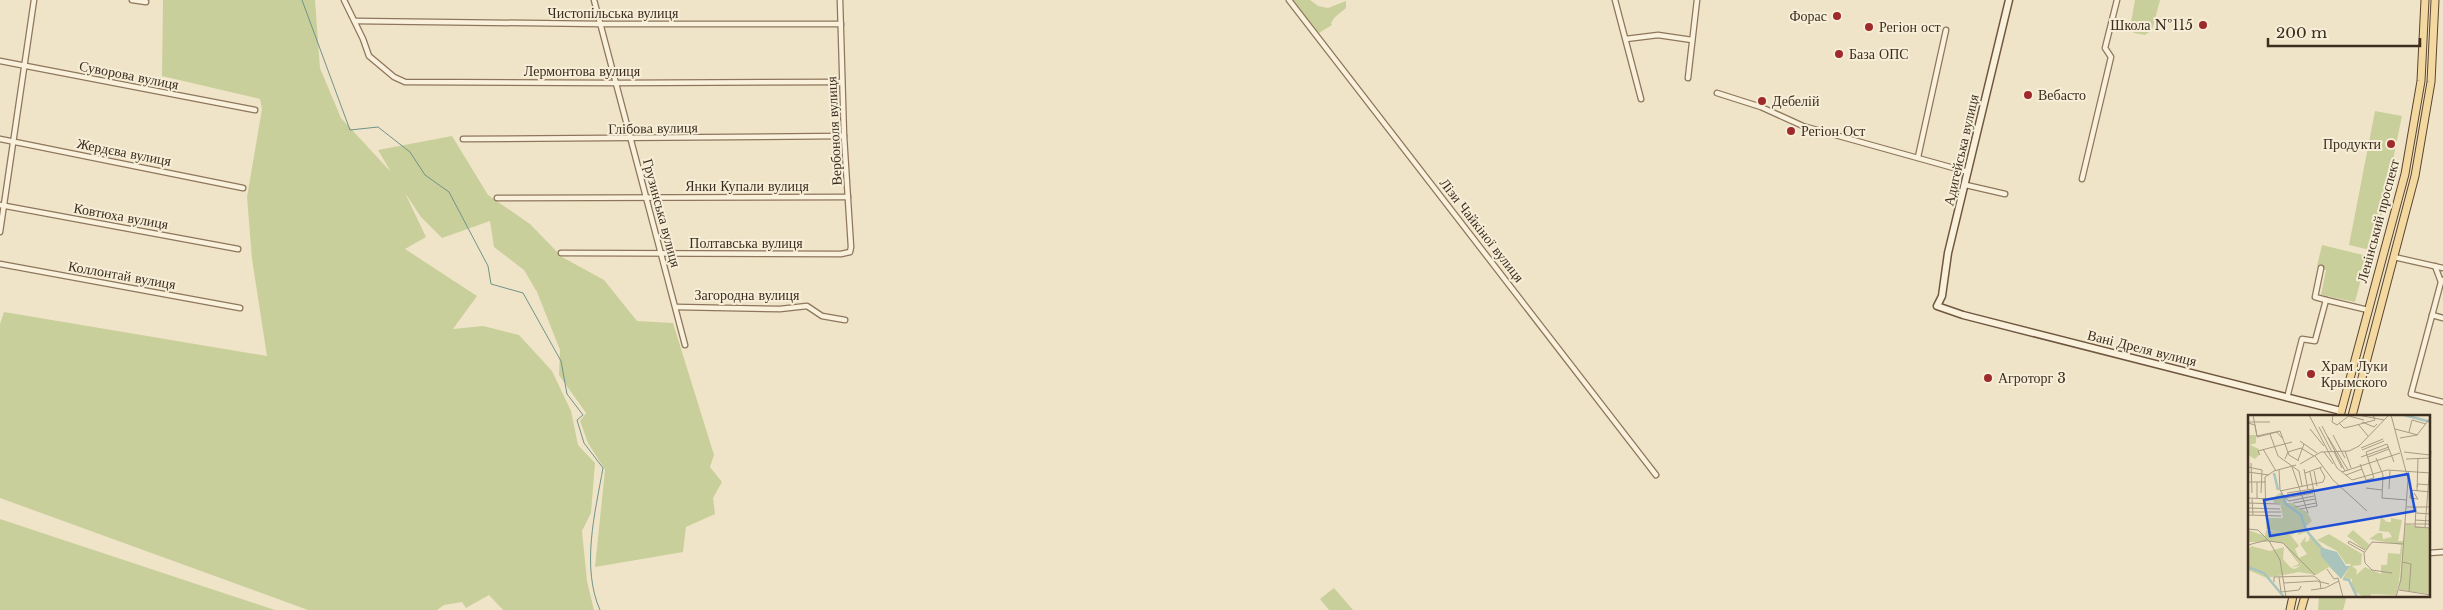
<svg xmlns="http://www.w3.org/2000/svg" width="2443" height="610" font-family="'Libre Baskerville',serif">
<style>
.green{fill:#c9cf9b}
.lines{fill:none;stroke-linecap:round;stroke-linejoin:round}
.stream{stroke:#6f938a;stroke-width:1}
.street-casing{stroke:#8d765c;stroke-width:7}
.secondary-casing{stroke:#6f573f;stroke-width:9}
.primary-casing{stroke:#5b4430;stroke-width:9}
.street{stroke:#faf1dc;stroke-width:4.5}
.secondary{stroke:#faf1dc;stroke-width:6}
.primary{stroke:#f3d9a0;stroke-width:7}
.poi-dot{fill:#9e2a2b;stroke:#f7eed8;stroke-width:2}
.labels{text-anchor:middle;stroke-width:4;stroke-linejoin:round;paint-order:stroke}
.street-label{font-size:14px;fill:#3d2e20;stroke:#f7eed8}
.poi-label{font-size:14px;fill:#3d2e20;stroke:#f7eed8;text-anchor:start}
.inset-river{fill:none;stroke:#a9c4bc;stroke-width:2.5}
.inset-road{fill:none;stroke:#a89b85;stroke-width:1}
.view{fill:#1d4ed8;fill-opacity:0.15;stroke:#1d4ed8;stroke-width:2.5}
.inset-edge{fill:none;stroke:#3d2e20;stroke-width:2.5}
</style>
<rect width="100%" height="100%" fill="#f0e4c8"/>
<!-- green -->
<g class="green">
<polygon points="163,0 315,0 320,68 341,118 391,172 378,150 452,136 488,195 530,224 562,257 604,280 637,321 673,323 714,455 710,467 722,482 713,498 715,514 686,527 683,552 595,567 605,470 588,443 580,421 586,413 559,375 560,350 537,292 524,270 494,247 490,221 442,238 421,217 405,193 426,237 405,249 477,296 453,329 483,326 519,335 552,371 571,411 578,445 595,463 591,513 582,531 587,581 594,610 503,610 489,595 466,608 462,602 444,605 437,610 308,610 0,498 0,324 4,312 267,356 252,259 247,197 262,109 260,99 162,76"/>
<polygon points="1293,0 1310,0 1318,6 1328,8 1346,1 1346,8 1335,17 1331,23 1332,25 1319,33"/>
<polygon points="2135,0 2160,0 2152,30 2145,35 2134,33 2130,28"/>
<polygon points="2375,111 2402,116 2374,251 2349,245"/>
<polygon points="2322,245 2367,256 2355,302 2321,295 2326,270 2317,266"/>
<polygon points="0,519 275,610 0,610"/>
<polygon points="1334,588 1353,610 1329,610 1320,599"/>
<polygon points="2319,596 2347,596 2343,610 2318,610"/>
</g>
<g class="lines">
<!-- stream -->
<path class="stream" d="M302,0l48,130 28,-3 32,25 15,23 24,17 39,74 3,18 32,9 38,68 6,33 16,21 -6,5 7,23 19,25c-8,45 -22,99 -3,142"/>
<defs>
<g id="street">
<polyline points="132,0 146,2"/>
<polyline points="344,0 363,39 369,56 394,77 405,82 616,83 842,82"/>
<polyline points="594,0 685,345"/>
<polyline points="1289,0 1656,475"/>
<polyline points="1615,0 1641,99"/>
<polyline points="355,21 600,24 841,24"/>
<polyline points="1626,39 1658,35 1692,40"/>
<polyline points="0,61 255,110"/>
<polyline points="1688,78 1697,0"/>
<polyline points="1717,93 1761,107 1803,126 1968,172"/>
<polyline points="0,139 243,188"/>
<polyline points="463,139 844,136"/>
<polyline points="1918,157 1946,30"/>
<polyline points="2082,179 2111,57 2105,48 2117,0"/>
<polyline points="1966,185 2005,194"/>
<polyline points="497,198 848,197"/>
<polyline points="0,205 238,249"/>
<polyline points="0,232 34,0"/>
<polyline points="561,253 841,254 850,252 851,247 844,136 840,0"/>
<polyline points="2394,257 2443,268"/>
<polyline points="0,264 240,308"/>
<polyline points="2435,266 2441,282 2443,280"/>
<polyline points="2321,268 2315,297 2326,300"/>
<polyline points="2441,282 2411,394 2443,402"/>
<polyline points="676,307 780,309 807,306 822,316 845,320"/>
<polyline points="2432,315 2443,318"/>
<polyline points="2287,398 2302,339 2315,341 2326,300 2368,310"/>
<polyline points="2429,553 2443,552"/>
</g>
<polyline id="secondary" points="2009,0 1948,253 1942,296 1937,306 1963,315 2341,411"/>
<g id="primary">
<polyline points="2340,416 2405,174 2421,81 2425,0"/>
<polyline points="2352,416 2415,176 2431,82 2435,0"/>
<polyline points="2290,610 2293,596"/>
<polyline points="2301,610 2305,596"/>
</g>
</defs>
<!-- street casing -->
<use href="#street" class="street-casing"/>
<!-- secondary casing -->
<use href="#secondary" class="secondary-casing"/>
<!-- primary casing -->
<use href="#primary" class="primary-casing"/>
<!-- street -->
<use href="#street" class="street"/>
<!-- secondary -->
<use href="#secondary" class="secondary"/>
<!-- primary -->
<use href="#primary" class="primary"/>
</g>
<!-- markers -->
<g class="poi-dot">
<circle cx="1837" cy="16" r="5"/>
<circle cx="2203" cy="25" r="5"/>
<circle cx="1869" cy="27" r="5"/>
<circle cx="1839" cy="54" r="5"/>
<circle cx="2028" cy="95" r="5"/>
<circle cx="1762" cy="101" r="5"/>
<circle cx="1791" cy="131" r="5"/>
<circle cx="2391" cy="144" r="5"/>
<circle cx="2311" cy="374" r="5"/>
<circle cx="1988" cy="378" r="5"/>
</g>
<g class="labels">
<!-- street labels -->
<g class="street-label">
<text x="613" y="18">Чистопільська вулиця</text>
<text x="582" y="76">Лермонтова вулиця</text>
<text transform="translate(129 75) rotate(11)" y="5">Суворова вулиця</text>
<text transform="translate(653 128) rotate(-1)" y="5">Глібова вулиця</text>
<text transform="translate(834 131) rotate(-93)" y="5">Вербоноля вулиця</text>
<text transform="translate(1961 150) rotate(-77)" y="5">Адигейська вулиця</text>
<text transform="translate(124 152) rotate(11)" y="5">Жердєва вулиця</text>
<text x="747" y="191">Янки Купали вулиця</text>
<text transform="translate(662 213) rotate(75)" y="5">Грузинська вулиця</text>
<text transform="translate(121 216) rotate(10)" y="5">Ковтюха вулиця</text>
<text transform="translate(2378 221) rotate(-75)" y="5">Ленінський проспект</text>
<text transform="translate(1482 230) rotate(52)" y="5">Лізи Чайкіної вулиця</text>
<text x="746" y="248">Полтавська вулиця</text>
<text transform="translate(122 275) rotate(10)" y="5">Коллонтай вулиця</text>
<text x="747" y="300">Загородна вулиця</text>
<text transform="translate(2142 348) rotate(14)" y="5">Вані Дреля вулиця</text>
</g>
<!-- poi labels -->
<g class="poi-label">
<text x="1827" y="21" text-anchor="end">Форас</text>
<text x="2193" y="30" text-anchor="end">Школа №115</text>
<text x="1879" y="32">Регіон ост</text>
<text x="1849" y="59">База ОПС</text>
<text x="2038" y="100">Вебасто</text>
<text x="1772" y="106">Дебелій</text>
<text x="1801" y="136">Регіон Ост</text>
<text x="2381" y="149" text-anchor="end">Продукти</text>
<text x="2321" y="371">Храм Луки<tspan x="2321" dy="16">Крымского</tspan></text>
<text x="1998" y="383">Агроторг 3</text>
</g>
</g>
<!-- overview -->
<g transform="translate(2248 415)">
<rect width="182" height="182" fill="#f0e4c8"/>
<path d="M0,20h8v8l-6,2 9,4v6l-4,4 -7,-4zM32,78l5,10h7l15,9 5,9 -7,6 1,5 -8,3 1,-5 -7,5 -3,-2 10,13 -4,3 4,9 8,-4 -7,-10 6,-8 -1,6 4,-1 1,-7 15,15h-3l-1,6 18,21 -10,-9 -13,8 -17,-3 -32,6 -19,-8v-19l3,-5 19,5 14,-4 -1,12 7,8 4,2 7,-3 -9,1 7,-3 -17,-22h-34v-12l17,6 1,-6 18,3 -18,-4 1,-11h16l-3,-15h-6l-1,-5zM133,102l6,5h4v-4l11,2 -4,21h5l-4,41 -3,13 -25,-1v3h-7l-12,-7v-11l-9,-1 8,-14h-5l-9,-13 -20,-11 12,-6 33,20 -1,11 -9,1 5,4 -1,5 9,-8 16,7v-9h6l1,-12 12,1 1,-9 -32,-6 9,-6h4l1,6 9,-2 -3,-5 -10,-1zM157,109l25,4v66l-31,-4zM105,115l17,15 -5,5 -18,-14z" fill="#c9cf9b"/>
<path d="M72,132l17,5 9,14h4l-9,13 -20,-23z" fill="#a9c4bc"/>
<path class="inset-river" d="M156,0l27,7M26,58l4,17M33,78l5,11 15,11 5,15 14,17M0,152l16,6 20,24M95,164l6,1 8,17"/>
<path class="inset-road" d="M5,0l4,21 23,-5 9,24 10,6M61,0l28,53 15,12 35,-10 44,3M85,0l-1,7 5,3 13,-10M110,0l26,5M143,0l17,64 -7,100 -5,18M101,1l15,4M0,7h22M114,7l12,5 3,-3M0,8l7,2 2,12 20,-5 5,6M91,8l5,5 9,-2 22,-6 -2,-5M110,9l10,12M74,11l23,45M71,12l13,25M62,14l14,17M147,14l23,6M161,17l3,-12 14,4M22,19l8,22 21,15 3,15M85,20l12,23M80,22l20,33M152,23l17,-3 14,-18M52,26l17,12M113,33l22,-9M15,34l13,22M114,35l22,-9M97,36l6,17M76,37l9,12M86,37l8,16M156,37l26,3M12,40l-2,-4 34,-9M67,41l18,24 34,31M113,42l28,-10M120,42l21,-8M128,43l7,17 -1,23 25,2M37,44l3,-7 13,-4 13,8M158,44l25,-1M50,45l6,-16M3,48l1,30M52,49l21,-12 28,-1 10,-5 30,-31M112,49l6,16 8,-2 -8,-26 21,-8 7,18M0,52l14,3 -1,23M44,52l16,46M56,54l4,21M31,55l1,20 5,8M66,56l3,15M0,57l21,3M94,57l58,-19M57,58l17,-6M98,60l16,-6M17,66l1,35M0,67h17v-5l9,-6 22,-6M9,67v16M169,72l1,-3 13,1M118,73l16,2M141,74l1,-18M162,75l21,2M32,76l43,-9 2,-5 -5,-9M163,76l-1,7 8,1 -4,-6M169,76l1,-33M39,78l26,-4M0,83l25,1M37,83l4,3 25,-5M37,83l28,-5M4,84l1,16M0,88l32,1M45,88l22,-4M47,92l21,-4M159,92h24M168,92l-1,20 16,1M0,93l32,1M52,94l17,-3 -7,-34M0,97h33M168,98l15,1M0,100l33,1M167,105l16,1M157,109h26M177,113l6,-77M0,114l10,1 11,11 14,2 32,32M21,126l11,19 6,37M0,130l19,-5M116,137l-16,-9 1,-2 16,9M154,147l9,2 -2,28M79,154l7,10 4,-1 5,19M144,158l-20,-3 -7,-7 -1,-10 8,-11 32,2M31,162l2,15 18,-2 2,-4M26,167v-5l40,-1 6,5 1,8M36,168l33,-2 12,3M63,175l14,-2 14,-7M151,175l32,5"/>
<path class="view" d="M160,59l7,37 -145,25 -6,-36z"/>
<rect width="182" height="182" class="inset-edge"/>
</g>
<!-- scale -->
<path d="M2268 38v8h152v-8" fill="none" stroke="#3d2e20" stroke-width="2.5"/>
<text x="2276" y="38" font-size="15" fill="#3d2e20" stroke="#f7eed8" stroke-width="4" paint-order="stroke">200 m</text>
</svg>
